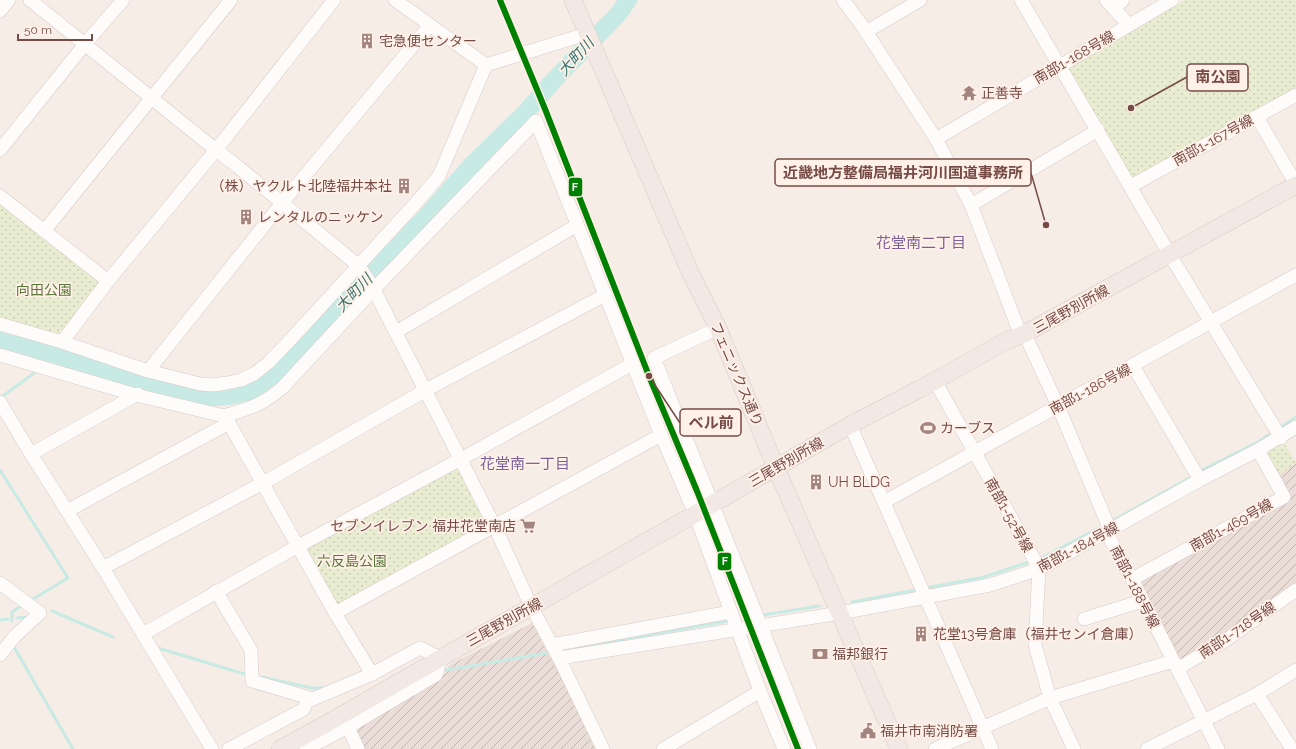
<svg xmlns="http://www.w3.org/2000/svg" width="1296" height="749" font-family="Raleway,'Noto Sans JP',sans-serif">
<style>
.industrial{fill:url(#industrial-furrows)}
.green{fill:url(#green-dots)}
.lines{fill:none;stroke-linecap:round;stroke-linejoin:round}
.stream{stroke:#c8eae4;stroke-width:3}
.river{stroke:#c8eae4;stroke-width:18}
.minor-casing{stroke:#d8c9c5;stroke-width:14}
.major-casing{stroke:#d8cac7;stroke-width:18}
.minor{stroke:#fefcfb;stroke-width:13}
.major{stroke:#f2e9e4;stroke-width:17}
.rail-1-casing{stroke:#fff0e8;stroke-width:9}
.rail-1{stroke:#008000;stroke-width:6}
.labels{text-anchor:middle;stroke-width:3.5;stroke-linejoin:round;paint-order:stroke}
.poi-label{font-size:14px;fill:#764b46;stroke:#fff0e8;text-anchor:start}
.street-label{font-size:14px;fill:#764b46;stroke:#fff0e8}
.park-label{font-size:14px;fill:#5b763b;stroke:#fff0e8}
.water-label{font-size:15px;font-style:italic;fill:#367570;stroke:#fff0e8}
.neighbourhood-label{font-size:15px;fill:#79619a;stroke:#fff0e8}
.leader{fill:none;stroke:#764b46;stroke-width:1.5}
.callout-dot{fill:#764b46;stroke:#fff0e8;stroke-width:1.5}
.callout{fill:#fff0e8;stroke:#764b46;stroke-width:1.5}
.callout-label{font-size:15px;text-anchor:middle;font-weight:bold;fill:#764b46}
.line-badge{stroke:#fff0e8;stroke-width:1.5}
.badge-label{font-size:11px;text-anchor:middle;font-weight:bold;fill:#fff}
</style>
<defs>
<pattern id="industrial-furrows" width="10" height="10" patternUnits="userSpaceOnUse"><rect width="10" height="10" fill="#eaddd8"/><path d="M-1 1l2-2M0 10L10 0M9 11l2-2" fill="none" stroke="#c2b5b1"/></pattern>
<pattern id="green-dots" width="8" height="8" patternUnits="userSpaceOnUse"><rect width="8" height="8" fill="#e8ecd0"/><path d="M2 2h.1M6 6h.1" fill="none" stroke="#caccb4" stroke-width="1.8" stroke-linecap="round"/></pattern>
</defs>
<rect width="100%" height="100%" fill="#f7ede7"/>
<!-- industrial -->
<g class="industrial">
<polygon points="1296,463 1296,584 1224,635 1182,660 1177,658 1140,586 1141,580 1290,498 1278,475"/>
<polygon points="532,623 600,749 361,749 351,729 446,673 449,665"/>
</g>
<!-- green -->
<g class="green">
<polygon points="1185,0 1296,0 1296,89 1134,178 1130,177 1068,71 1069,67"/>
<polygon points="0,201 103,281 62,342 0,324"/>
<polygon points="1284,442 1296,463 1278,475 1268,457 1270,451"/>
<polygon points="460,467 489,525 338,607 305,548"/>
</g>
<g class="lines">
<!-- stream -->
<g class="stream">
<polyline points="40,363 43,352"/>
<polyline points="0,398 37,371"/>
<polyline points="1281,427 1296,417"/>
<polyline points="0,470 68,578 33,599"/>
<polyline points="1200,471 1258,442 1270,434"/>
<polyline points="1114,520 1191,477"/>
<polyline points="1041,558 1101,527"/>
<polyline points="926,588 984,577 1026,563"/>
<polyline points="852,602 915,590"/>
<polyline points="52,611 113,637"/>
<polyline points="763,615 819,606"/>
<polyline points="17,618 29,617"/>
<polyline points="0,620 8,619"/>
<polyline points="12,621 12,612 23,605"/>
<polyline points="14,647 73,749"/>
<polyline points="158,648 248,675"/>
<polyline points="565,650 728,621"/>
<polyline points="446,670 547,653"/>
<polyline points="262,677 312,688 325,688"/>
</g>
<!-- river -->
<polyline class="river" points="0,341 43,352 188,394 206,397 220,397 234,395 249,391 261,384 284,366 359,286 425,218 470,167 526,112 554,80 619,13 628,0"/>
<defs>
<g id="minor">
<polyline points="30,0 216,150 237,166 359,266 371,284 494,525 531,606 559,658 603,749"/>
<polyline points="843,0 861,24 936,139 971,205 1018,328 1024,334 1028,341 1058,406 1108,525 1109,537 1132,579 1218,749"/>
<polyline points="1021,0 1170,255 1281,438"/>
<polyline points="1106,0 1129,25"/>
<polyline points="1114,9 1123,0"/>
<polyline points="0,11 9,0"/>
<polyline points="866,32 920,0"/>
<polyline points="486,65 586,34"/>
<polyline points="1257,117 1296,184"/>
<polyline points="936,139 1172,0"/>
<polyline points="0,150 85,44 123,0"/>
<polyline points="1131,186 1296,95"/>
<polyline points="0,196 108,281"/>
<polyline points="971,205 1098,130"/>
<polyline points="44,231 231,0"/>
<polyline points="0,324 62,342 148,371 200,384 213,385 227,383 241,380 254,374 268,363 292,338 416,203 439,176 486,65 395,0"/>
<polyline points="718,328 654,358 810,749"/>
<polyline points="396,332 577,225"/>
<polyline points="62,342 108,281 216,150 334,0"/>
<polyline points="0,355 136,395 224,416"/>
<polyline points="1133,366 1200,480"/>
<polyline points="148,371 282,203 430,25"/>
<polyline points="935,381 1039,568 1035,645 1050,698 1074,749"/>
<polyline points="0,402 31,454 103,568 212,749"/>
<path d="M229,423l-5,-7c26,-8 39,-11 59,-29l91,-98 162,-168 125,314 34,79 65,177 24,58"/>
<polyline points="850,425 992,749"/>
<polyline points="31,454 138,394"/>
<polyline points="884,502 1296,275"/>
<polyline points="67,511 229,423 335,613 372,674"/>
<polyline points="103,568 263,483 426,390 605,295"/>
<polyline points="1132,579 1284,497 1258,450"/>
<polyline points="0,583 40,613 15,636 0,655"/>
<polyline points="216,591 251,650 252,681 313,699"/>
<polyline points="335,613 661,435"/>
<polyline points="1084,619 1142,601"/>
<polyline points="143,634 298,546 461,459 632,364"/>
<polyline points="552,645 730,612"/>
<polyline points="559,658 840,613 990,585 1027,573 1045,566 1200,480 1258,450 1296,427"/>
<polyline points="1177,669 1226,640 1296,590"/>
<polyline points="1257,694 1292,749"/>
<polyline points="229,749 304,709 307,701 313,699 372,674 420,648 441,658 436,675 348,727 358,749"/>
<polyline points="306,749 348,727"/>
<polyline points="663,749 760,691"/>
<polyline points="935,749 1050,698 1173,661"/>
<polyline points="1147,749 1257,694 1296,670"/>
</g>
<g id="major">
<polyline points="573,0 690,272 718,328 776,468 899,749"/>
<polyline points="280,749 326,724 441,658 695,514 850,425 920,389 1006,341 1024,334 1296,185"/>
</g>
</defs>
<!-- minor casing -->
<use href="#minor" class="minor-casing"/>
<!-- major casing -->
<use href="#major" class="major-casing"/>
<!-- minor -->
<use href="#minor" class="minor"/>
<!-- major -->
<use href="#major" class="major"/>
<defs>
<polyline id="rail-1" points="500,0 545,109 649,376 697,491 798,749"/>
</defs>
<!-- rail-1 casing -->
<use href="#rail-1" class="rail-1-casing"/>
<!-- rail-1 -->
<use href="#rail-1" class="rail-1"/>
</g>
<!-- icons -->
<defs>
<symbol id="building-bare" viewBox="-9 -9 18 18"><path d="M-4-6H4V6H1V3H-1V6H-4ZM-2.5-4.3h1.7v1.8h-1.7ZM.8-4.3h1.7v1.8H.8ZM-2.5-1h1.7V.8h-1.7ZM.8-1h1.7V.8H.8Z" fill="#a3847e" stroke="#fff0e8" stroke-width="2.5" paint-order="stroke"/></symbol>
<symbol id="temple-bare" viewBox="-9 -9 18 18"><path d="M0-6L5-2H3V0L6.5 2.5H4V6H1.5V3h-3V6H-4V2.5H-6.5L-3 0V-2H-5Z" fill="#a3847e" stroke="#fff0e8" stroke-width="2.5" paint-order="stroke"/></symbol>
<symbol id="stadium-bare" viewBox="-9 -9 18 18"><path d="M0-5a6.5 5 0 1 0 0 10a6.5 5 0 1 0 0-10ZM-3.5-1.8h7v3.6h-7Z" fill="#a3847e" stroke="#fff0e8" stroke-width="2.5" paint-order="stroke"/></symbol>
<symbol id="supermarket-bare" viewBox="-9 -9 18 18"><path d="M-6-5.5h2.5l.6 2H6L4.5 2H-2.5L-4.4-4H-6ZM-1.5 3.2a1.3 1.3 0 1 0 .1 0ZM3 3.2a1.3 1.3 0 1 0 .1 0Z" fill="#a3847e" stroke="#fff0e8" stroke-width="2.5" paint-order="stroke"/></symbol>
<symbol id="bank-bare" viewBox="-9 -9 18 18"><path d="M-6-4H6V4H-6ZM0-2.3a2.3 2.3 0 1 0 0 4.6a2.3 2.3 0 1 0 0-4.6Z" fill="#a3847e" stroke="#fff0e8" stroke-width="2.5" paint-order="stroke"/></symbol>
<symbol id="civic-bare" viewBox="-9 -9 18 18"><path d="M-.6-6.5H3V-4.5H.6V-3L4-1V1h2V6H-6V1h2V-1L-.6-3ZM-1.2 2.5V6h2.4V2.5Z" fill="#a3847e" stroke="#fff0e8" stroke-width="2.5" paint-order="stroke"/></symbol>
</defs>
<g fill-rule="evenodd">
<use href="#building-bare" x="356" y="30" width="22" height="22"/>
<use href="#temple-bare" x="958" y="82" width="22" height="22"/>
<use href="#building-bare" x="393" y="175" width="22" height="22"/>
<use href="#building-bare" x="235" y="206" width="22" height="22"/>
<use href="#stadium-bare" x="917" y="417" width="22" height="22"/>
<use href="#building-bare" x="805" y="471" width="22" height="22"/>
<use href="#supermarket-bare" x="517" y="515" width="22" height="22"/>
<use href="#building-bare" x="910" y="623" width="22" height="22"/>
<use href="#bank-bare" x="809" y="643" width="22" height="22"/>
<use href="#civic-bare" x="857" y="720" width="22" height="22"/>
</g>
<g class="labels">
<!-- poi labels -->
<g class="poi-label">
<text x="379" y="46">宅急便センター</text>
<text x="981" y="98">正善寺</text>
<text x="392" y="191" text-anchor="end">（株）ヤクルト北陸福井本社</text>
<text x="258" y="222">レンタルのニッケン</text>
<text x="940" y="433">カーブス</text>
<text x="828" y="487">UH BLDG</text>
<text x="516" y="531" text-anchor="end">セブンイレブン 福井花堂南店</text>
<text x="933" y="639">花堂13号倉庫（福井センイ倉庫）</text>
<text x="832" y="659">福邦銀行</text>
<text x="880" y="736">福井市南消防署</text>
</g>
<!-- street labels -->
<g class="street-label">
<text transform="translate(1074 57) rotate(-30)" y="5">南部1-168号線</text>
<text transform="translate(1213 140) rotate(-29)" y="5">南部1-167号線</text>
<text transform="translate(1071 309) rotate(-29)" y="5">三尾野別所線</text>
<text transform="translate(737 374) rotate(67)" y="5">フェニックス通り</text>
<text transform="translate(1090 389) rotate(-28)" y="5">南部1-186号線</text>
<text transform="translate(786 462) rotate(-30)" y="5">三尾野別所線</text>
<text transform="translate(1009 515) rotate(61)" y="5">南部1-52号線</text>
<text transform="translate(1231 525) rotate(-29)" y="5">南部1-469号線</text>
<text transform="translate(1078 547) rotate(-28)" y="5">南部1-184号線</text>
<text transform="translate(1135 587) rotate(63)" y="5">南部1-188号線</text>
<text transform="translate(504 622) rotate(-29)" y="5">三尾野別所線</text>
<text transform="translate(1237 630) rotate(-34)" y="5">南部1-718号線</text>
</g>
<!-- park labels -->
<g class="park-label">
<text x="44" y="295">向田公園</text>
<text x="352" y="566">六反島公園</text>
</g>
<!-- water labels -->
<g class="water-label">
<text transform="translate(576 57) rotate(-48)" y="5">大町川</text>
<text transform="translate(354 293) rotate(-46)" y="5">大町川</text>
</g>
<!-- neighbourhood labels -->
<g class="neighbourhood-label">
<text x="921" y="248">花堂南二丁目</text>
<text x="525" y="469">花堂南一丁目</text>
</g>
</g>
<!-- callouts -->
<path class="leader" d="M1131 108L1187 77M1046 225L1031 173M649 376L680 423"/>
<g class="callout-dot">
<circle cx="1131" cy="108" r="4"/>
<circle cx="1046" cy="225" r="4"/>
<circle cx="649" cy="376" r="4"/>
</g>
<g class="callout">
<rect x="1187" y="64" width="61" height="27" rx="4"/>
<rect x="775" y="159" width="256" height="27" rx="4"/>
<rect x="680" y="409" width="61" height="27" rx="4"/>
</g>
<g class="callout-label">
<text x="1218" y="82">南公園</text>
<text x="903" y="178">近畿地方整備局福井河川国道事務所</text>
<text x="711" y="428">ベル前</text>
</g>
<g class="line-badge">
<rect x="568" y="177" width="15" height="20" rx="4" fill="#008000"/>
<rect x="717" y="552" width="15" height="19" rx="4" fill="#008000"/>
</g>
<g class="badge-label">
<text x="575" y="191">F</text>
<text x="725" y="565">F</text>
</g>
<!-- scale -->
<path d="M18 34v6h74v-6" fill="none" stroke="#764b46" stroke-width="2"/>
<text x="24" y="34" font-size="12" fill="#764b46" stroke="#fff0e8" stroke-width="3" paint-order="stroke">50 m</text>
</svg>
